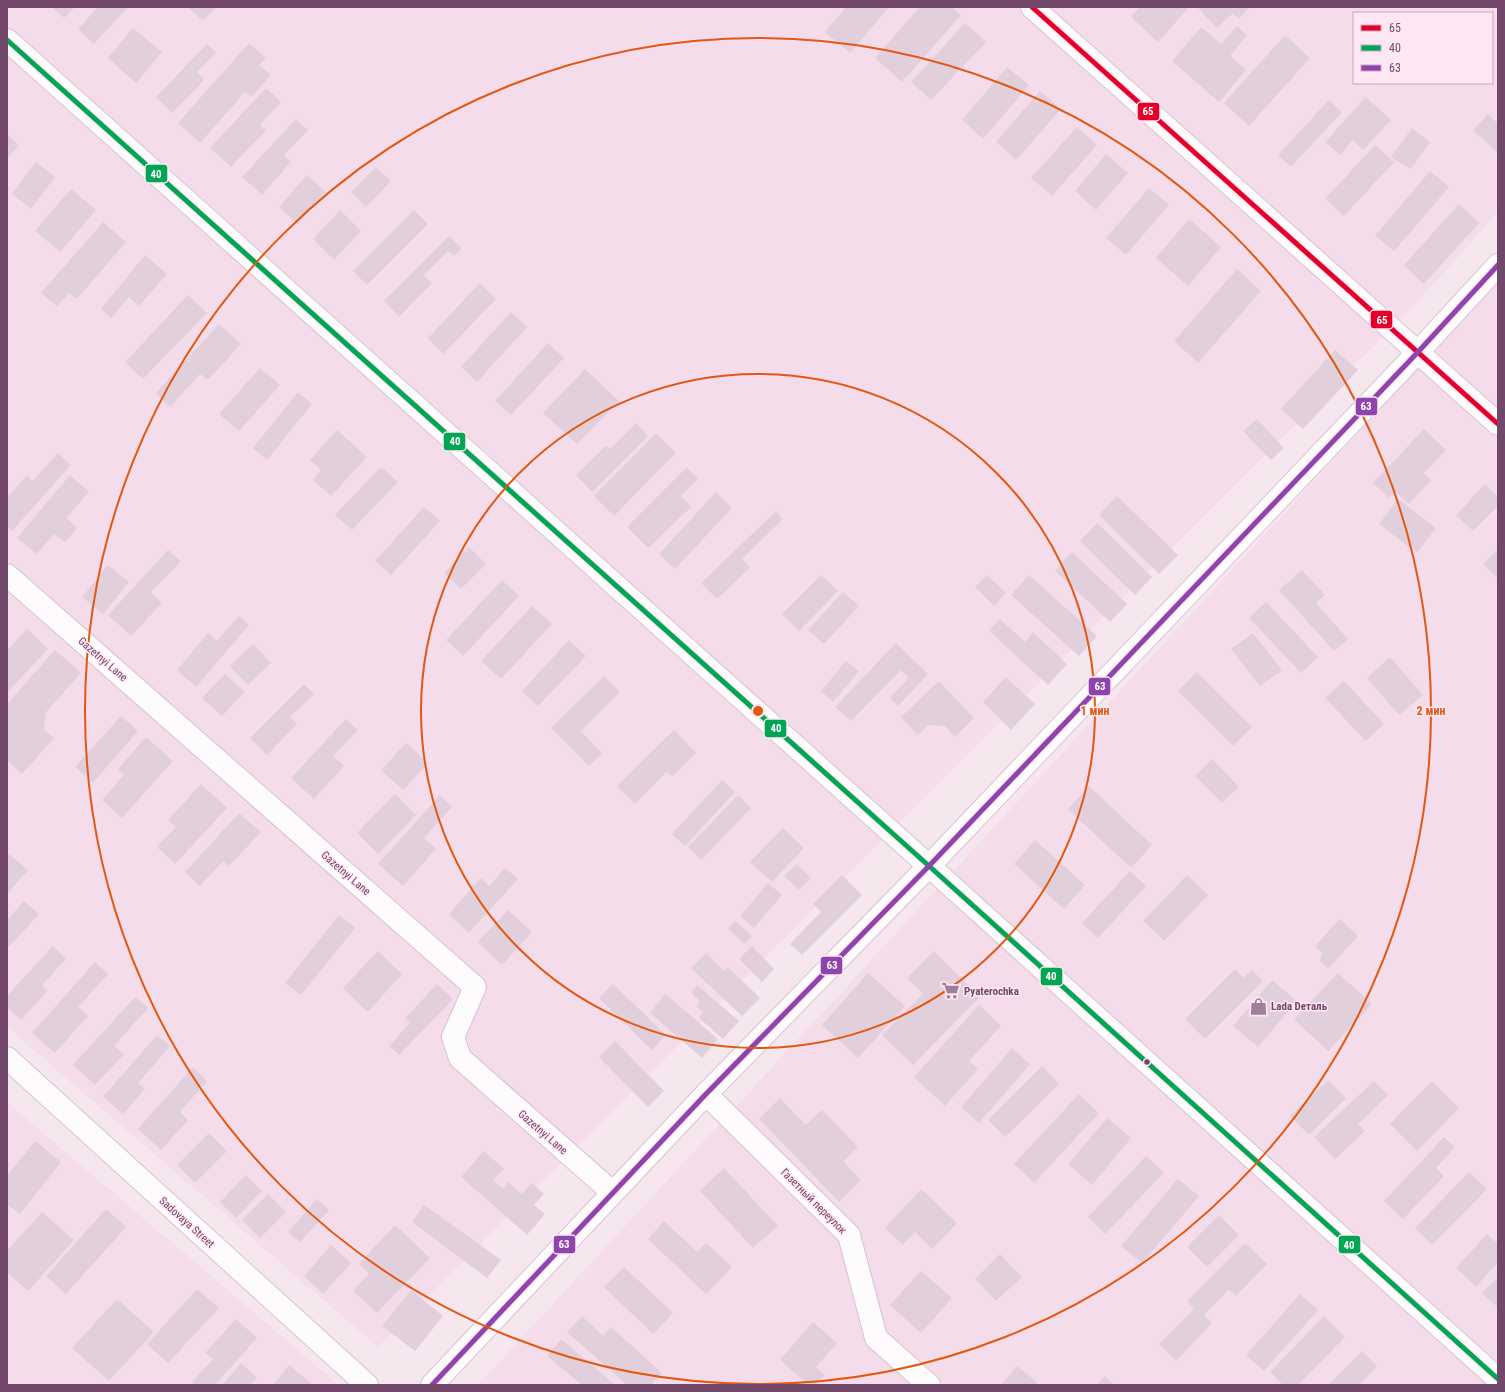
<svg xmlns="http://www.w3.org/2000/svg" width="1505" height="1392" font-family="'Roboto Condensed',sans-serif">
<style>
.residential{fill:#f5dceb;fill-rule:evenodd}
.building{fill:#e2cfdc}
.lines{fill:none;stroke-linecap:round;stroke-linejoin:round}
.street-casing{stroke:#d4c2cf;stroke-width:24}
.secondary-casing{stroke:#d6c4d0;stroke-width:24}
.street{stroke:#fefbfd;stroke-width:22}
.secondary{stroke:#fefbfd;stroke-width:22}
.bus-1-casing{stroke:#ffe7f4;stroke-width:8}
.bus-2-casing{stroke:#ffe7f4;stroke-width:8}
.bus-3-casing{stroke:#ffe7f4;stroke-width:8}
.bus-1{stroke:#e4002b;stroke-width:5}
.bus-2{stroke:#00a651;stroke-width:5}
.bus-3{stroke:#8e44ad;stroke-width:5}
.ring{fill:none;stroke:#e25811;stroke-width:2}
.bus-dot{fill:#72486a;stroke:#ffe7f4;stroke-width:1.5}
.labels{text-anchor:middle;stroke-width:3;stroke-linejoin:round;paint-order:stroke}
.street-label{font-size:11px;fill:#72486a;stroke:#ffe7f4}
.poi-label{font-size:11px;font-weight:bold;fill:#72486a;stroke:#ffe7f4;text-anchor:start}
.centre{fill:#e25811;stroke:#ffe7f4;stroke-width:2}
.ring-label{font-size:12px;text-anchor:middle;font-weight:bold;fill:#e25811;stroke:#ffe7f4;stroke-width:3;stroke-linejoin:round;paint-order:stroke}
.line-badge{stroke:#ffe7f4;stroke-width:1.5}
.badge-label{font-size:11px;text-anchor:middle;font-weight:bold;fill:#fff}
</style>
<rect width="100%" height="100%" fill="#f6e7ef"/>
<!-- residential -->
<g class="residential">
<path d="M7,7h1491v205l-72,81 -1048,1054 -371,-320zM1354,13h138v70h-138z"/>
<polygon points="1498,282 1498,1385 478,1385"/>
<polygon points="7,1102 339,1385 7,1385"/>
</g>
<!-- building -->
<g class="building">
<polygon points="52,7 75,7 64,18"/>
<polygon points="98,7 128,7 94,44 78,29"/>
<polygon points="191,7 216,7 203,21 189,8"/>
<polygon points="846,7 889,7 850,53 825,32"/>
<polygon points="920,7 952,7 961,15 902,82 875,58"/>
<polygon points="1140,7 1189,7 1158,42 1131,17"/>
<polygon points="1199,7 1250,7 1239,19 1233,13 1217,28 1198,8"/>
<polygon points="965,23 986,42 931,100 911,82"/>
<polygon points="1237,26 1247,35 1230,56 1246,70 1219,102 1172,61 1201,27 1221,44"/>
<polygon points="133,28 162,52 136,83 108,58"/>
<polygon points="1285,35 1310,58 1249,126 1224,103"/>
<polygon points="249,43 266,58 259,65 271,75 251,97 245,92 200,143 178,123"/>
<polygon points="207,44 216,53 197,72 204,80 172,113 156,97"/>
<polygon points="1007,67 1029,85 983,139 962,120"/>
<polygon points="266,88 281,102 260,125 266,130 231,167 210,148"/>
<polygon points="1040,91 1061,109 1016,160 996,142"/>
<polygon points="1366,97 1391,120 1363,150 1353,140 1340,155 1325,142"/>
<polygon points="1329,100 1342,112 1291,167 1278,155"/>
<polygon points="1488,114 1498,124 1498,153 1473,130"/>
<polygon points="296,119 308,130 284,155 291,162 262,195 242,177"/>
<polygon points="1077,127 1097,145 1052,196 1031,178"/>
<polygon points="1412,128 1430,142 1411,169 1391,157"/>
<polygon points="7,134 19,145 7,158"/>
<polygon points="1375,145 1394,162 1344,216 1325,199"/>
<polygon points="1106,154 1128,173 1096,210 1075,191"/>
<polygon points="36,162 55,177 31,209 12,194"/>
<polygon points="376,167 391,181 366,207 351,192"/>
<polygon points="1430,171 1449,187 1394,251 1375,236"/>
<polygon points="307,175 326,192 298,224 279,207"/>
<polygon points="1149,188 1169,205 1126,255 1106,238"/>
<polygon points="71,189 96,210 60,252 35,231"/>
<polygon points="1459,204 1479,223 1424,284 1404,265"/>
<polygon points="340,210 361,231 334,260 313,239"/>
<polygon points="414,210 428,224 367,285 353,271"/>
<polygon points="1189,219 1221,247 1188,286 1156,258"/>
<polygon points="103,222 126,242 77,299 69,293 57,306 41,293"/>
<polygon points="449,236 462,248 454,256 448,251 424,275 432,283 399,317 384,301"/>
<polygon points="145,255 167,274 139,306 129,297 111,318 101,309"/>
<polygon points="1237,269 1261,291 1198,363 1174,341"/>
<polygon points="480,283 496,299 443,354 428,338"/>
<polygon points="188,295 207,313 143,379 125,362"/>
<polygon points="511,312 527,327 477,382 461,367"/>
<polygon points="219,324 241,344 208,380 200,374 170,407 156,393"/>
<polygon points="548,343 564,358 511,415 495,401"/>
<polygon points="1335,350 1358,370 1303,429 1281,409"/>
<polygon points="260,368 280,385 239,431 219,414"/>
<polygon points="585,369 619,401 577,444 543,413"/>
<polygon points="298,392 312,404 267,460 253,448"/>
<polygon points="1257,419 1284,448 1271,460 1243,431"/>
<polygon points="636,423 648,436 592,492 576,475 606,446 610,449"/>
<polygon points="1424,429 1446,450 1424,473 1431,480 1409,504 1395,491 1389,498 1373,483"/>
<polygon points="337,430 367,457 331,496 313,480 321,470 310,460"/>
<polygon points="656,433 676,453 614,516 594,496"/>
<polygon points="58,453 71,465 12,531 7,526 7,498 27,475 33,481"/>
<polygon points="381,467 398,482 352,530 335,515"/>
<polygon points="687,467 698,479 681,496 691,507 648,548 627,527"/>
<polygon points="70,475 89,492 66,518 77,528 65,542 54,534 37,554 17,538"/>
<polygon points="1485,484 1498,497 1498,506 1473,531 1456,515"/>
<polygon points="716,492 732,508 675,569 659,554"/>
<polygon points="1117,496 1178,555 1159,574 1099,515"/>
<polygon points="1398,499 1436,528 1417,553 1379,524"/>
<polygon points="424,507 440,521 391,575 375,561"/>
<polygon points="776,511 783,519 742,559 750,568 717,599 701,583"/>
<polygon points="1097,523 1152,577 1135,595 1080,541"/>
<polygon points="469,547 486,564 461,589 444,573"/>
<polygon points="1498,549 1498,579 1483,564"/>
<polygon points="168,550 181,561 151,592 162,603 131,636 108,615"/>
<polygon points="1072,552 1127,604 1110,622 1055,571"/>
<polygon points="108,565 129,582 103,614 82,597"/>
<polygon points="1302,570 1325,595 1316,603 1348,639 1334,651 1279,590"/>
<polygon points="821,575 838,591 799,631 782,614"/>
<polygon points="987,575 1006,593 994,606 975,587"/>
<polygon points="1029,575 1097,636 1079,656 1011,595"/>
<polygon points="502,580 519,596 463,656 446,640"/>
<polygon points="843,592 859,606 824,644 808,630"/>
<polygon points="1266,602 1318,657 1301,673 1249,618"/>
<polygon points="532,606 552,624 501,679 481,661"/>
<polygon points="239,616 249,625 196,687 177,670 208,633 217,641"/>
<polygon points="1000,619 1025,642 1033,632 1067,664 1048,685 989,631"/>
<polygon points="27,629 48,649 7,693 7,651"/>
<polygon points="1253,633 1282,670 1260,686 1231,649"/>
<polygon points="569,640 586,656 538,706 522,691"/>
<polygon points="896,643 928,674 898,706 890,698 909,678 901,670 851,721 835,707"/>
<polygon points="253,644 271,663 248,685 230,666"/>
<polygon points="55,650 81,673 46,712 44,730 54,738 22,774 7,760 7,704"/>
<polygon points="1390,657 1423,695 1399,715 1367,678"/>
<polygon points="846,661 859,671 833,702 821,691"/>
<polygon points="1197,672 1252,727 1233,746 1178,691"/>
<polygon points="225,674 245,692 222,716 202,698"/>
<polygon points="604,676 620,692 581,731 602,753 589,766 551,728"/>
<polygon points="1006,677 1035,704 1011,730 983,702"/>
<polygon points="939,681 974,718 955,737 945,726 928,725 918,735 901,717"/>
<polygon points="1344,681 1384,724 1366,741 1325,698"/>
<polygon points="304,684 314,694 290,717 297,724 267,755 250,738"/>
<polygon points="121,716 138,731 93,783 75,767"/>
<polygon points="346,719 358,730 333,756 344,766 314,799 291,778"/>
<polygon points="674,730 696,753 673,776 666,772 635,804 617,786"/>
<polygon points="146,737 173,761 122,818 102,800 124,775 118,769"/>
<polygon points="406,743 428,763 403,790 381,770"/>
<polygon points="1212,759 1239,787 1222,803 1195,776"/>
<polygon points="722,780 735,792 685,846 672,834"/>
<polygon points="201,784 227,808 175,864 157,847 176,827 168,820"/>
<polygon points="1089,786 1152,845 1131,868 1068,809"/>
<polygon points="395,794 416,815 378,854 357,833"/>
<polygon points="440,795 452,807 424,838 436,849 403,886 378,864"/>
<polygon points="738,795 751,808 701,860 688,847"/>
<polygon points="239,813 261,832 229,866 223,861 200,886 185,872"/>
<polygon points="783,828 804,848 772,882 750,862"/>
<polygon points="1035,840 1085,885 1064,909 1014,864"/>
<polygon points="9,854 28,870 7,894 7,857"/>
<polygon points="797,864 811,878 799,890 784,876"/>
<polygon points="505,868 518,879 469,933 449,914 481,878 489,886"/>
<polygon points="1130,871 1146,886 1098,938 1082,923"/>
<polygon points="842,875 862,895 802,955 790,944 821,912 813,904"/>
<polygon points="1187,875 1208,895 1164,941 1143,921"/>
<polygon points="768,883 782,895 754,928 740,916"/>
<polygon points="24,901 39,914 7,949 7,920"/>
<polygon points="508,910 532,932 502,965 478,942"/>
<polygon points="339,915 355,928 301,995 285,983"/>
<polygon points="1340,919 1358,936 1328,969 1320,961 1322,953 1315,946"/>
<polygon points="735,921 752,936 745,944 728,929"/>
<polygon points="53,946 66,959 42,985 47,991 21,1020 7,1007 7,996"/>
<polygon points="752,946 774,969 762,982 739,959"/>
<polygon points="378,951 402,974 368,1012 343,988"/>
<polygon points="934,951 980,997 913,1065 882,1035 923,994 907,978"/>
<polygon points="706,953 724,971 728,967 760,998 742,1016 691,968"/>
<polygon points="95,962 108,974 78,1007 88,1016 55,1053 32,1033"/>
<polygon points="1235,969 1243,978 1252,970 1263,981 1205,1039 1185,1019"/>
<polygon points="868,973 905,1006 858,1058 822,1025"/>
<polygon points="1338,973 1372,1004 1328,1051 1294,1019"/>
<polygon points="1272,980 1297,1001 1258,1047 1233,1026"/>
<polygon points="437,984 453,999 399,1055 389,1046 410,1023 405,1018"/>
<polygon points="613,984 666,1035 652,1050 599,998"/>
<polygon points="697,985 739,1021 723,1039 699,1018 703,1012 696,1006 700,1001 691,993"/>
<polygon points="665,994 718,1039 702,1058 650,1013"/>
<polygon points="135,997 148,1008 114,1046 124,1054 95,1085 73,1065"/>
<polygon points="979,1005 1001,1026 969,1061 978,1069 945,1106 914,1077"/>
<polygon points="157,1035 170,1046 138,1083 145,1089 123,1114 103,1097"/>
<polygon points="615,1041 664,1091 648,1107 599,1057"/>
<polygon points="1012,1048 1030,1064 979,1123 961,1107"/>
<polygon points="1042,1066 1059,1084 1005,1137 988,1120"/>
<polygon points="193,1067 207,1081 180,1112 188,1120 161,1150 138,1129"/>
<polygon points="1328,1080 1346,1098 1309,1135 1290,1116"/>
<polygon points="1374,1081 1388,1095 1358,1124 1365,1131 1335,1159 1314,1137"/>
<polygon points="1432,1081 1459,1108 1417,1151 1390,1124"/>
<polygon points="1079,1094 1099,1113 1034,1183 1014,1164"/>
<polygon points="780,1098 806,1125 822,1110 858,1147 843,1161 861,1180 839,1202 759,1119"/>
<polygon points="1107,1118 1131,1138 1092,1185 1068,1164"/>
<polygon points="209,1133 227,1151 195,1183 177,1165"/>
<polygon points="1444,1137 1455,1147 1436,1168 1444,1176 1403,1219 1384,1201"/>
<polygon points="35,1141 61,1162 20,1214 7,1204 7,1176"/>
<polygon points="484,1151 504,1169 493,1180 503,1189 508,1182 522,1194 532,1183 544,1194 534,1205 545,1214 527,1235 461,1177"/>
<polygon points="1146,1156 1164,1173 1105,1234 1088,1217"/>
<polygon points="724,1168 778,1226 753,1248 700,1191"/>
<polygon points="1469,1172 1487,1189 1432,1245 1415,1228"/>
<polygon points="246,1175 262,1191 236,1218 220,1202"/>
<polygon points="1178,1179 1199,1196 1142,1263 1121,1246"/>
<polygon points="921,1189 957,1223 932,1249 915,1232 903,1245 885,1228"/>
<polygon points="268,1194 286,1212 260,1238 242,1220"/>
<polygon points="317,1199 329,1210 300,1242 288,1232"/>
<polygon points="424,1205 501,1260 487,1278 412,1222"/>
<polygon points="106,1209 126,1227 66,1294 46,1276"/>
<polygon points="42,1212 74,1240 28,1291 7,1273 7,1251"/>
<polygon points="1219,1215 1239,1235 1207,1267 1187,1247"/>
<polygon points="664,1221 697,1252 706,1243 732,1267 706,1294 648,1239"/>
<polygon points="395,1225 430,1258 377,1313 353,1291 369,1274 359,1264"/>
<polygon points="1487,1234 1498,1244 1498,1262 1476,1287 1456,1268"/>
<polygon points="1245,1243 1267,1264 1236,1296 1229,1289 1204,1315 1212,1323 1176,1361 1159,1344 1194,1309 1187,1301"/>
<polygon points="331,1245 351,1263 323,1294 304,1276"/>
<polygon points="1000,1254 1022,1277 996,1301 975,1279"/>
<polygon points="624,1267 673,1313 653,1334 604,1287"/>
<polygon points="921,1271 952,1298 921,1333 890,1305"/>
<polygon points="1498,1277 1498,1308 1482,1293"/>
<polygon points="197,1289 219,1308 168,1363 147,1344"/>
<polygon points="411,1290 443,1316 415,1351 382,1326"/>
<polygon points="1300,1294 1318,1310 1264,1371 1246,1355"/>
<polygon points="117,1299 154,1332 109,1381 72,1348"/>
<polygon points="582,1316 603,1336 611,1327 662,1373 651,1385 627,1385 567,1332"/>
<polygon points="1324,1316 1345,1337 1298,1385 1283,1385 1270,1372"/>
<polygon points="236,1319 257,1338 215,1385 196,1385 192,1382 213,1359 205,1353"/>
<polygon points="813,1322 837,1343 816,1367 825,1375 816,1385 809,1385 780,1360"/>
<polygon points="561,1339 615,1385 582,1385 547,1356"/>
<polygon points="1362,1351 1377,1366 1359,1385 1328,1385"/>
<polygon points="241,1363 257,1378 250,1385 222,1385"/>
<polygon points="289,1365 313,1385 273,1385"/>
<polygon points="1017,1366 1037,1382 1035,1385 1001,1385"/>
<polygon points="1105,1376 1114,1385 1097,1385"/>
</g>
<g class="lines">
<defs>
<g id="street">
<polyline points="7,575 475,987 453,1037 460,1058 612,1192"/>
<polyline points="7,1058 367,1385"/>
<polyline points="706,1094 849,1235 876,1338 929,1385"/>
</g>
<g id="secondary">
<polyline points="1032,7 1498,424"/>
<polyline points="7,40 929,866 1498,1379"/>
<polyline points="432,1385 706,1094 929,866 1418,352 1498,265"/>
</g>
</defs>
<!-- street casing -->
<use href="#street" class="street-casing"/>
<!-- secondary casing -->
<use href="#secondary" class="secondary-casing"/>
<!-- street -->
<use href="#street" class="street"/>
<!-- secondary -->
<use href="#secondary" class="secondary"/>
<defs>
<polyline id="bus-1" points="1032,7 1498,424"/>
<polyline id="bus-2" points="7,40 929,866 1498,1379"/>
<polyline id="bus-3" points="432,1385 706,1094 929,866 1418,352 1498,265"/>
</defs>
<!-- bus-1 casing -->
<use href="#bus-1" class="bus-1-casing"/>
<!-- bus-2 casing -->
<use href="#bus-2" class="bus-2-casing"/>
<!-- bus-3 casing -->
<use href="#bus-3" class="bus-3-casing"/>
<!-- bus-1 -->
<use href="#bus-1" class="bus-1"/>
<!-- bus-2 -->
<use href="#bus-2" class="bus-2"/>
<!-- bus-3 -->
<use href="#bus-3" class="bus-3"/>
</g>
<!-- distance rings -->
<g class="ring">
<circle cx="758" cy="711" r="337"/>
<circle cx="758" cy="711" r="673"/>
</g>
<!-- icons -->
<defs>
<symbol id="supermarket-bare" viewBox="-9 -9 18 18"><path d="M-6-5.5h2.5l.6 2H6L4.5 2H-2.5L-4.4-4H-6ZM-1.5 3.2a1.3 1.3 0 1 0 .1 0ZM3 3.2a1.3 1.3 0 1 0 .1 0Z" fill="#a08099" stroke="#ffe7f4" stroke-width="2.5" paint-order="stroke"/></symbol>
<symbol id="shop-bare" viewBox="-9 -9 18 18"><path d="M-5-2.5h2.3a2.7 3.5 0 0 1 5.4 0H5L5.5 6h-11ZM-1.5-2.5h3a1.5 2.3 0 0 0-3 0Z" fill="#a08099" stroke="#ffe7f4" stroke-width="2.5" paint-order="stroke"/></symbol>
</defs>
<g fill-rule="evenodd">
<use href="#supermarket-bare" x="938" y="978" width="25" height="25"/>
<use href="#shop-bare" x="1246" y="994" width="25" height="25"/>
</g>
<!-- markers -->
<circle class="bus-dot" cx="1147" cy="1062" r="3.5"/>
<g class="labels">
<!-- street labels -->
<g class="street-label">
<text transform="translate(103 659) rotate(41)" y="4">Gazetnyi Lane</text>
<text transform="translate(346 873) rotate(41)" y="4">Gazetnyi Lane</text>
<text transform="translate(543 1132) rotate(41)" y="4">Gazetnyi Lane</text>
<text transform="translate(814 1201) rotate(45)" y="4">Газетный переулок</text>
<text transform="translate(187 1222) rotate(42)" y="4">Sadovaya Street</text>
</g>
<!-- poi labels -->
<g class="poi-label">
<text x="964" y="995">Pyaterochka</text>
<text x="1271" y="1010">Lada Dеталь</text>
</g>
</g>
<circle cx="758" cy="711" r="6" class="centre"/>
<g class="ring-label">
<text x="1095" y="715">1 мин</text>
<text x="1431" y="715">2 мин</text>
</g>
<g class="line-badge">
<rect x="1137" y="102" width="23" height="19" rx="4" fill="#e4002b"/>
<rect x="145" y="164" width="23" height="19" rx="4" fill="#00a651"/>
<rect x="1370" y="310" width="23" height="19" rx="4" fill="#e4002b"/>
<rect x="1355" y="397" width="23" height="19" rx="4" fill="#8e44ad"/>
<rect x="443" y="432" width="23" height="19" rx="4" fill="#00a651"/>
<rect x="1088" y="677" width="23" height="19" rx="4" fill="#8e44ad"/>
<rect x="764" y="719" width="23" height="19" rx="4" fill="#00a651"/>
<rect x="820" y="956" width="23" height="19" rx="4" fill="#8e44ad"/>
<rect x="1040" y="967" width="23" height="19" rx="4" fill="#00a651"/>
<rect x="553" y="1235" width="23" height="19" rx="4" fill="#8e44ad"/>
<rect x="1338" y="1235" width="23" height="19" rx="4" fill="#00a651"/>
</g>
<g class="badge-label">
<text x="1148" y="115">65</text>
<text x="156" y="178">40</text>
<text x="1382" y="324">65</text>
<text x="1366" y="410">63</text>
<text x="455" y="445">40</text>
<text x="1100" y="690">63</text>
<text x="776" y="732">40</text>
<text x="832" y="969">63</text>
<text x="1051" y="980">40</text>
<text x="564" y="1248">63</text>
<text x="1349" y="1249">40</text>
</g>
<!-- border -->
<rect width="1505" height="1392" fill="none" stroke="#72486a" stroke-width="16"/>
<!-- legend -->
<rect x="1353" y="12" width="140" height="72" fill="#ffe7f4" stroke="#c7a7bd"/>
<rect x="1361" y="25" width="20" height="6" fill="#e4002b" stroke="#c7a7bd"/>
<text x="1389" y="32" font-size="12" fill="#72486a">65</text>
<rect x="1361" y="45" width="20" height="6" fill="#00a651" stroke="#c7a7bd"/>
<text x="1389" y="52" font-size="12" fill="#72486a">40</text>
<rect x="1361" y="65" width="20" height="6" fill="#8e44ad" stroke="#c7a7bd"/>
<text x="1389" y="72" font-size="12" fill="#72486a">63</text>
</svg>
